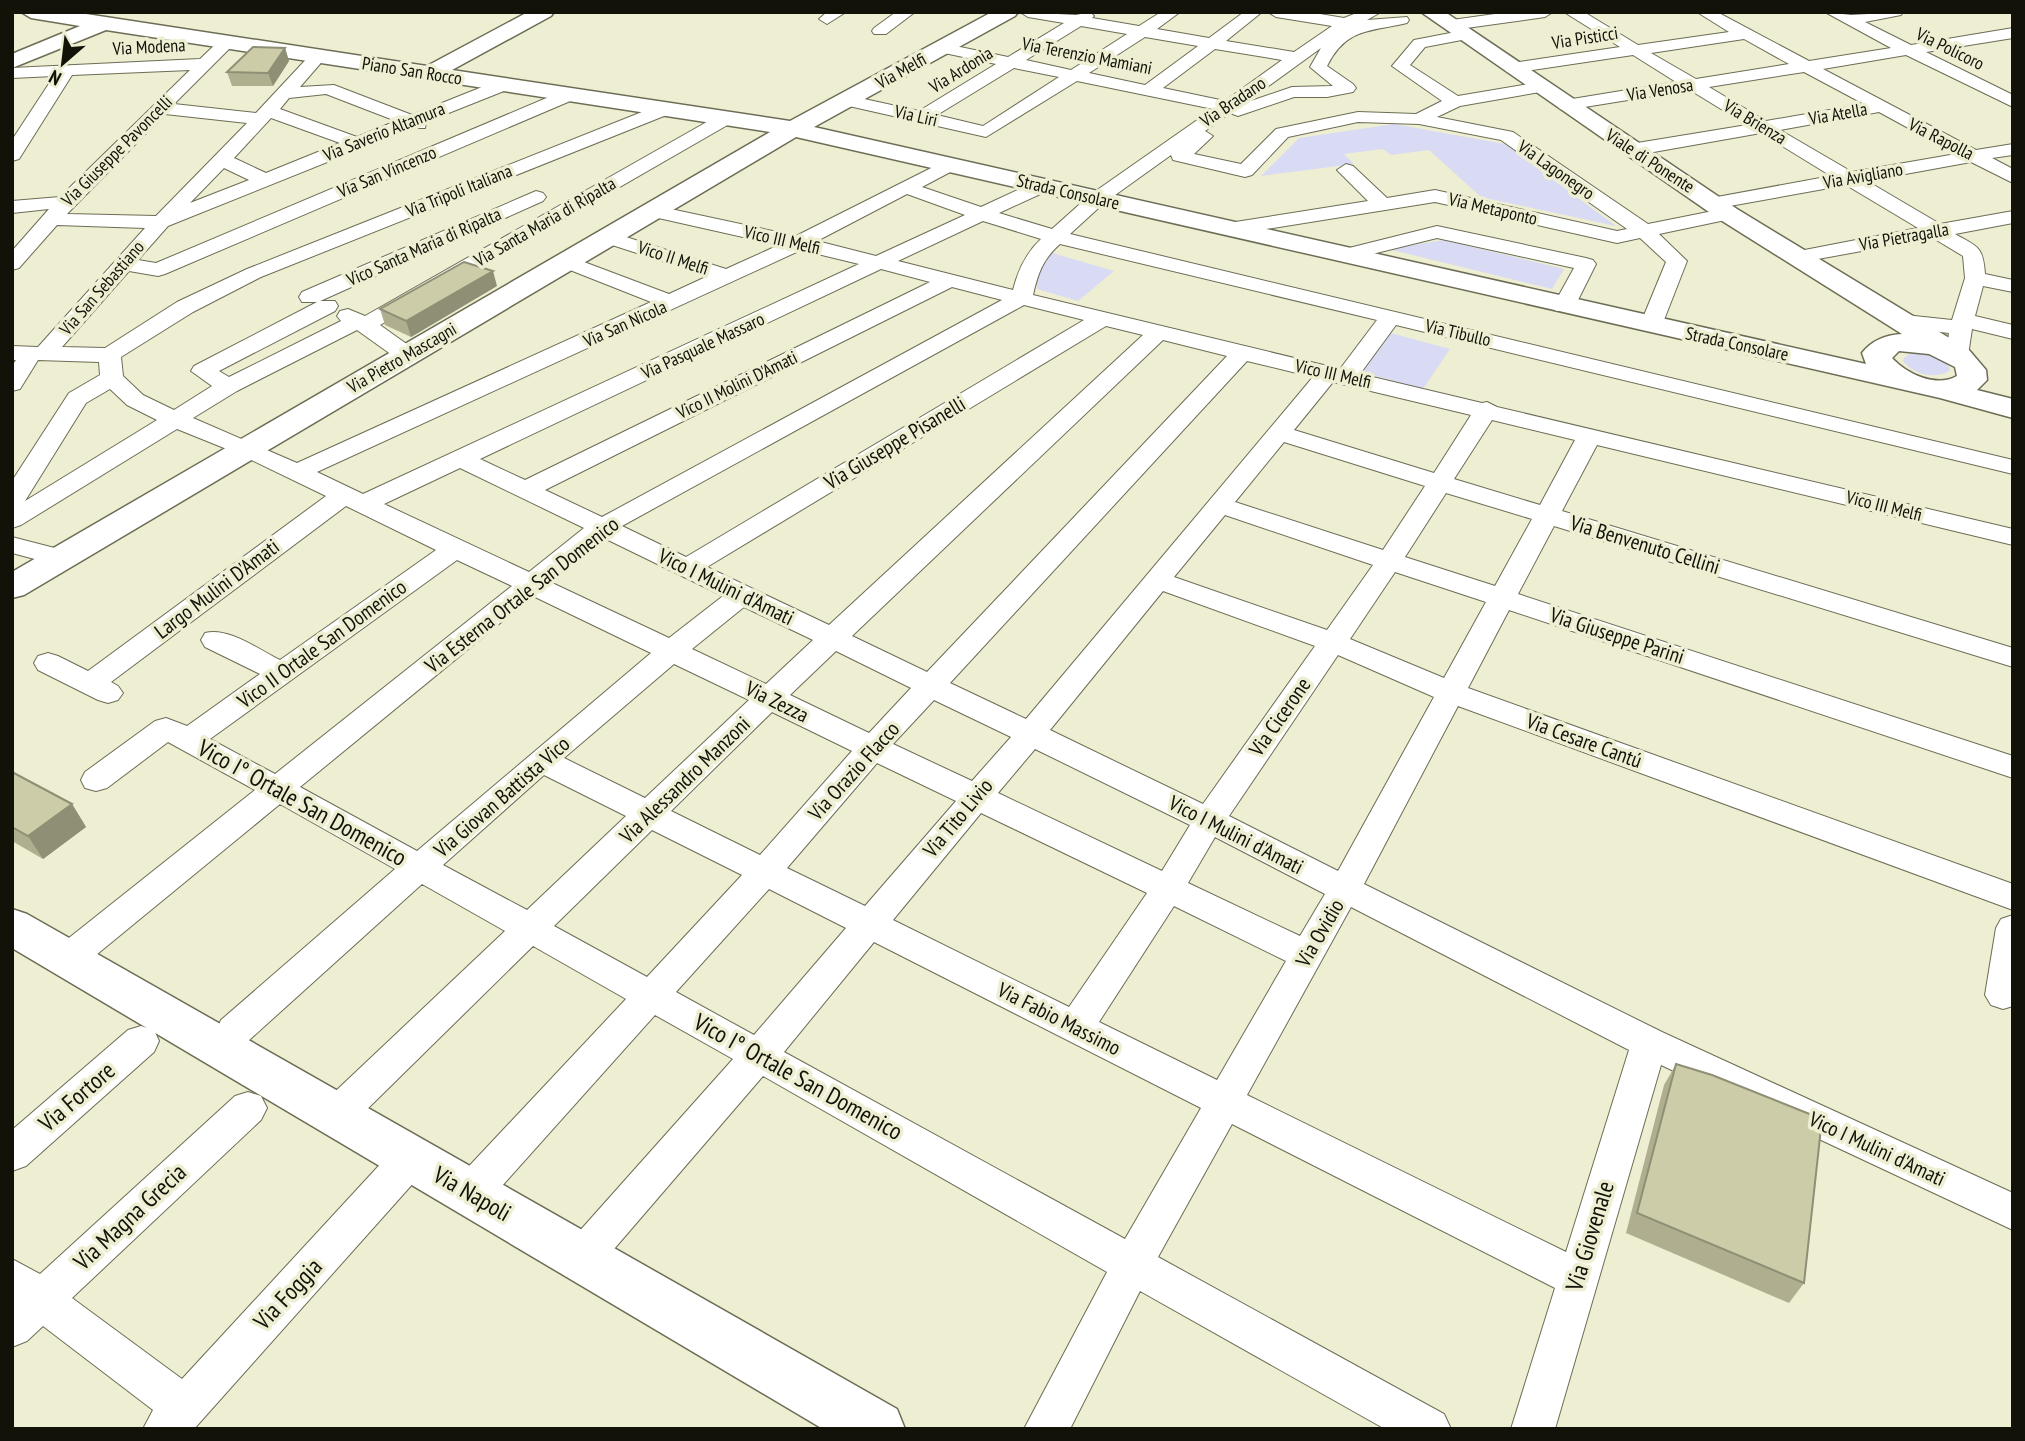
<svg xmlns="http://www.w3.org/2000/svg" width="2025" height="1441" font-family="'PT Sans Narrow',sans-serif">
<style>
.green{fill:#d9dbf4}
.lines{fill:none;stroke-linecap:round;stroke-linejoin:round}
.street-casing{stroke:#6d6d55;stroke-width:2}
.secondary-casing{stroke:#6d6d55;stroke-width:3}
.street{fill:#fff;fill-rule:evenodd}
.secondary{fill:#fff;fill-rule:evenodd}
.wall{fill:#afaf90}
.shaded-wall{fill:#8f8f76}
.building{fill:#cccca8;stroke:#8f8f76;stroke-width:2}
.labels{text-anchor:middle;stroke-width:7;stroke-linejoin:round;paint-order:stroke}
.far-street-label{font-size:18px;fill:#121209;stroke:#eeeed3}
.street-label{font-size:21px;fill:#121209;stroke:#eeeed3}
.near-street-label{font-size:24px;fill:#121209;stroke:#eeeed3}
</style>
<rect width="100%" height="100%" fill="#eeeed3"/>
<!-- green -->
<g class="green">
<polygon points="1394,124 1505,144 1616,226 1481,197 1429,150 1391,155 1383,149 1344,154 1354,164 1261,176 1299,138"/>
<polygon points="1444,240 1564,269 1552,289 1388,249"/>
<polygon points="1049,252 1114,271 1078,301 1037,289 1037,272"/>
<polygon points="1387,332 1450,349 1423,389 1358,371"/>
<path d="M1911,353c14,-1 30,2 39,15l-1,3c-15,9 -36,3 -46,-10l1,-3z"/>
</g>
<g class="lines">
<defs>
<g id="street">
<polygon points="827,12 846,12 827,24 819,19"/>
<polygon points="896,12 915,12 886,34 874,34 872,31 874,28"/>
<path d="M1020,12l56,3 14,-3 4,4 -2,2 47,8 22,-14h19l-23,17 52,9 35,-26h18l-36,29 68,11 38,-26 -56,-9 -8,-5h40l36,6 15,-6h22l-14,8 40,-3 2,3 -2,3c-37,9 -60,4 -80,43l26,18 3,4 -3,4 -26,5h-33l-56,19 -8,-3 -25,18 8,5 -19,18 47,10 35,-35 82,-17 58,2 26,-13 -50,-35 22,-26 52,-10 6,2 2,3 -2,3 -47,9 -15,18 48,31 82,-14 9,5 -9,5 -80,14 -23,11 76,15 135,92 80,-16 7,2 3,4 -3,4 -76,16 28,27 -25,64 -3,5h-16l-3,-5 26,-63 -26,-24 -23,5 -182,-41 -206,33 -7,-2 -3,-4 3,-4 7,-2 139,-22 -31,-31 9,-6 7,2 34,32 48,-8 182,41 10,-2 -126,-89 -82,-16 -61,-2 -70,15 -36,38 -7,2 -72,-17 -2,-5 -67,48 -34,31 943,226v14l-617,-149 -36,49 122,29 5,-1 10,5 516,122v16l-416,-100 -35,66 451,137v19l-459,-141 -36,68 495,162v22l-504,-168 -41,78 545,196v26l-555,-204 -94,178 298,148 351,161v37l-352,-165 -106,364h-44l44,-141 -323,-164 -74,133 286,157 7,15h-66l-245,-138 -70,138h-46l83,-157 -344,-196 -167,194 -14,6 -14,-6 -6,-13 6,-13 165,-185 -78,-44 -171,191 -14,5 -14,-5 -6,-13 6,-13 170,-181 -93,-53 -184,181 -13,4 -13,-4 -6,-12 6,-12 182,-172 -83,-47 -175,158 -13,4 -13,-4 -5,-11 5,-11 174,-151 -115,-65 -201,165 -12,4 -12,-4 -5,-10 5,-10 200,-159 -87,-48 -61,46 -11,3 -11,-3 -4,-8 4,-8 70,-51 11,-3 21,8 73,-52 -55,-27 -4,-7 4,-7c24,-6 54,17 75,27l156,-110 -90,-44 -235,176 7,4 5,7 -5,7 -10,3 -10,-3 -60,-30 -4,-7 4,-7 10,-3 10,3 30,15 238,-175 -87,-42 -62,-25 -156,96 -9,3v-47l57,-88 31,-18 -1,-13 -61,-2 -18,29 -8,2v-25l4,-6h-4v-14l26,1 107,-119 -88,-3 -38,43 -7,2v-19l37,-42 -37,4v-12l48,-4 130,-127 -118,5 -53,84 -7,2v-21l42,-64 -42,2v-10l188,-9 21,-20 6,-2 8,5 -2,3 -59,59 82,9 56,-60 6,-1 8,5 -26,30 34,-2 78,30 85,-34h12l3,4 -3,4 -83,33 -1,6h-13l-244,98 -30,34 18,3 407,-172 6,-1 9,5 -3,4 -410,175 -7,2 -29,-5 -67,76 43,1 72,-46 70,-33 410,-163 6,-1 9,5 -3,4 -408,163 -68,35 -72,45 2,19 20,19 31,15 38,-24 -21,-15 3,-5 125,-65h16l3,5 -3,5 -116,60 10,6 112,-56 -4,-5 3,-5 8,-2 17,7 354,-201h12l3,4 -3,4 -351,202 35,25 3,5 -3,5h-16l-42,-30 -120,61 -44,27 104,45 354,-161 -81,-32 -3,-4 3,-4h14l85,32 39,-18 -96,-31 -3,-4 3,-4h14l100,32 53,-24 -134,-30 -3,-4 3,-4 7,-2 144,31 153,-77 7,2 2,4 -2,4 -34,18 59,20 54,-25h14l3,4 -3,4 -50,23 53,16 38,-34 123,-86 -136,-28 -91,56 -146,-33 -3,-4 9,-5 73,16 77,-47 -61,-13 -2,-3 2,-3 6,-2 67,14 56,-34 -36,-6zM1081,26l46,8 -56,36 -45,-10zM1145,37l53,9 -53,39 -56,-12zM1321,48l-11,19 23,19 -41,1 -47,16zM1215,49l67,11 -57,41 -62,-13zM1014,68l45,9 -76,49 -46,-11zM326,94l70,27 -39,16 -77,-28 9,-11zM165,114l82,9 -91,93 -89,-2zM271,118l69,25 -74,30 -32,-15zM224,168l25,12 -59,23zM907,194l58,21 -89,41 -59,-15zM983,221l58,18c-15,14 -23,31 -28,51l-115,-29zM1060,244l317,76 -37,49 -307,-74c5,-22 10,-36 27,-51zM801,250l58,14 -496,230 -46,-22zM881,269l49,13 -405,198 -45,-21zM952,287l50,13 -400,217 -57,-27zM1024,305l60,15 -398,237 -64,-31zM1106,326l37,9 -314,290 -122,-58zM1163,340l64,16 -300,316 -75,-36zM1247,361l66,16 -287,342 -76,-36zM1333,382l138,33 -37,58 -140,-43zM110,389l17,16 30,15 -132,81 61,-98zM1492,420l83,20 -35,65 -86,-26zM1284,442l141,44 -42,64 -148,-48zM460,468l124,60 -55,44 -145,-68zM1446,493l86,26 -37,67 -90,-29zM1225,515l148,50 -46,65 -153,-53zM604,538l119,58 -54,42 -119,-56zM457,560l55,26 -237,188 -65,-35zM1395,572l91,30 -42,76 -94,-39zM1163,591l152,55 -112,158 -153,-74zM533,596l118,57 -234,198 -117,-64zM744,607l69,33 -47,44 -74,-35zM836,651l75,37 -42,45 -79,-38zM1338,655l96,42 -96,174 -109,-55zM674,664l75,36 -104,98 -81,-40zM934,700l77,37 -39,44 -79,-37zM772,712l80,39 -92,104 -89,-44zM1035,749l155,76 -28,46 -164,-78zM877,763l79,38 -91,105 -78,-38zM544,775l82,41 -99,94 -84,-45zM981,813l166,80 -78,114 -176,-87zM652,830l90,45 -95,102 -93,-51zM1215,837l110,57 -25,42 -112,-53zM769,889l77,39 -92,107 -78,-43zM1174,906l112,55 -69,119 -118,-58zM1351,907l278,143 -63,202 -319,-157zM874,942l327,166 -76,131 -341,-187z"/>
<polygon points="1509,12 1553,12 1545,17 1452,30 1444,25 1452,20"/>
<path d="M1564,12h20l54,33 91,-13 -32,-20h20l92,49 82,-13 -66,-36 26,3 52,-3 -2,3 -36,7 46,23 102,-17v10l-87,14 87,43v12l-107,-52 -83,14 153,81 37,-6v11l-21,3 21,11v14l-42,-21 -104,19 73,43 73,-13v12l-58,11c23,13 28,12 30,40l28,6v12l-30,-6 -8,30 38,9v14l-41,-10 -4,26 -3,5h-16l-3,-5 3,-22 -52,-6 -3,-5 3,-5 8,-2 47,5 13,-42 -2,-22 -30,-18 -137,25 -7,-2 -3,-4 3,-4 129,-25 -72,-43 -133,24 -7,-2 -3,-4 3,-4 125,-23 -70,-43 -130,23 -7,-2 -2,-4 2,-4 7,-2 116,-19 -57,-35 -124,20 -6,-1 -3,-4 3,-4 6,-1 110,-18 -43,-27 -120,18 -6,-1 -2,-4 8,-5 107,-16zM1744,39l45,25 -93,15 -45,-26zM1804,72l60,32 -98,17 -57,-34zM1879,112l77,42 -104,18 -72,-42z"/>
<polygon points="536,191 543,193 546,197 543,201 318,302 302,302 299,297 302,292"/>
<polygon points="1437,226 1586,258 1593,260 1596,264 1575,306 1572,311 1556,311 1553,306 1574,268 1437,238 1344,261 1337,259 1334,255 1337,251"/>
<polygon points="12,537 70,552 74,558 70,564 61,566 12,553"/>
<polygon points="2013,915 2013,1006 2003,1009 1991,1005 1985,995 1996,928 2001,919"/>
<polygon points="141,1026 154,1030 159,1041 154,1052 26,1166 12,1171 12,1130 128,1030"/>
<polygon points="248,1092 261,1096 267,1108 261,1120 72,1298 182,1379 397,1146 411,1141 425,1146 430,1158 425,1170 194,1429 143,1429 153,1410 43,1326 27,1341 12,1347 12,1259 40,1274 235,1096"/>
</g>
<g id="secondary">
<path d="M21,12h52l354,54 101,-54h26l-3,4 -99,54 338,51 202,-109h26l-3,4 -201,111 1052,237 -4,-11c10,-13 24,-18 40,-19l-183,-115 -298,-207h24l292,197 232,141 17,20 1,10 -10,10 36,9v19l-73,-20 -1144,-261 -772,458 -12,3v-26l758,-440 -664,-102 -94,38v-14l68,-28 -49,-8zM1899,351l30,3 26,13 2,9c-21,12 -50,-2 -65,-18z"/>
<polygon points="12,909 27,914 897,1409 905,1429 823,1429 12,948"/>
</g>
</defs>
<!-- street casing -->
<use href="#street" class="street-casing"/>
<!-- secondary casing -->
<use href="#secondary" class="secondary-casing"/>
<!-- street -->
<use href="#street" class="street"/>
<!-- secondary -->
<use href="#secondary" class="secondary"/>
</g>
<!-- wall -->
<g class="wall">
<polygon points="285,48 289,61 273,86 232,86 227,72"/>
<polygon points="497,286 411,337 385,325 380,309"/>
<polygon points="12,772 72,804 86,827 43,859 12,841"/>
<polygon points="1676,1064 1804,1283 1789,1303 1626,1233 1664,1085"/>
</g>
<!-- shaded-wall -->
<g class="shaded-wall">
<polygon points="285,48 289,61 273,86 268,73"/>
<polygon points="493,271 497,286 411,337 406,321"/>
<polygon points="72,804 86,827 43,859 28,836"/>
</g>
<!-- building -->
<g class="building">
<polygon points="253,47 285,48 268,73 227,72"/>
<polygon points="464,262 493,271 406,321 380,309"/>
<polygon points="12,772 72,804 28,836 12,827"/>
<polygon points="1676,1064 1712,1075 1822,1119 1804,1283 1637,1213"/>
</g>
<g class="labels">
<!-- far-street labels -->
<g class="far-street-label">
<text transform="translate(1585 38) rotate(-9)" y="6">Via Pisticci</text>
<text transform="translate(149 47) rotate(-3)" y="6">Via Modena</text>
<text transform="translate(1950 49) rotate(26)" y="6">Via Policoro</text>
<text transform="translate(1087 56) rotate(11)" y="6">Via Terenzio Mamiani</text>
<text transform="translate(961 70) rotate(-32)" y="6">Via Ardonia</text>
<text transform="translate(412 71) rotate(9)" y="6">Piano San Rocco</text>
<text transform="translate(901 71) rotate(-29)" y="6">Via Melfi</text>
<text transform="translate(1660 90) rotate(-9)" y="6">Via Venosa</text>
<text transform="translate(1233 102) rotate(-34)" y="6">Via Bradano</text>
<text transform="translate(1838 114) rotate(-10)" y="6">Via Atella</text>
<text transform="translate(916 116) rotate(13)" y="6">Via Liri</text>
<text transform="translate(1755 122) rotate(31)" y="6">Via Brienza</text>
<text transform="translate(384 132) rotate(-22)" y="6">Via Saverio Altamura</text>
<text transform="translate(1941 139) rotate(27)" y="6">Via Rapolla</text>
<text transform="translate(117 151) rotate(-45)" y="6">Via Giuseppe Pavoncelli</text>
<text transform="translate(1650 161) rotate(33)" y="6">Viale di Ponente</text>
<text transform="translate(1556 170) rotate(35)" y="6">Via Lagonegro</text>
<text transform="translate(387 172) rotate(-23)" y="6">Via San Vincenzo</text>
<text transform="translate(1863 176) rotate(-10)" y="6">Via Avigliano</text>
<text transform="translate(459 191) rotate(-22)" y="6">Via Tripoli Italiana</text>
<text transform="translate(1068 192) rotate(13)" y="6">Strada Consolare</text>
<text transform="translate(1493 209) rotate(13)" y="6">Via Metaponto</text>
<text transform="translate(545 222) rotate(-30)" y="6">Via Santa Maria di Ripalta</text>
<text transform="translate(1904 237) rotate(-10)" y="6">Via Pietragalla</text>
<text transform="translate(782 240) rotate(13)" y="6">Vico III Melfi</text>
<text transform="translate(424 247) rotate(-24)" y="6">Vico Santa Maria di Ripalta</text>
<text transform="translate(673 258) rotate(18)" y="6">Vico II Melfi</text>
<text transform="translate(102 288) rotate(-49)" y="6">Via San Sebastiano</text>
<text transform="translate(625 324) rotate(-24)" y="6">Via San Nicola</text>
<text transform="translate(1458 333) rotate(13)" y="6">Via Tibullo</text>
<text transform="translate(1737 344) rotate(12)" y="6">Strada Consolare</text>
<text transform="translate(703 346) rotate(-25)" y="6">Via Pasquale Massaro</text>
<text transform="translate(402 358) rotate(-30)" y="6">Via Pietro Mascagni</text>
<text transform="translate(1333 374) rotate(13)" y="6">Vico III Melfi</text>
<text transform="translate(737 385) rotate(-26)" y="6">Vico II Molini D'Amati</text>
<text transform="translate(1884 506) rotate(14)" y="6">Vico III Melfi</text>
</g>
<!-- street labels -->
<g class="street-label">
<text transform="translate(895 443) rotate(-31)" y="7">Via Giuseppe Pisanelli</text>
<text transform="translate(1645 545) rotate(17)" y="7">Via Benvenuto Cellini</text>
<text transform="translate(726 587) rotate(26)" y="7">Vico I Mulini d'Amati</text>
<text transform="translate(217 589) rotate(-37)" y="7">Largo Mulini D'Amati</text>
<text transform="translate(522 595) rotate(-38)" y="7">Via Esterna Ortale San Domenico</text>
<text transform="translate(1617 636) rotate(18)" y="7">Via Giuseppe Parini</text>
<text transform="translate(322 644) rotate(-36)" y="7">Vico II Ortale San Domenico</text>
<text transform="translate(777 702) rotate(26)" y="7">Via Zezza</text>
<text transform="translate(1280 717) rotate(-55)" y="7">Via Cicerone</text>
<text transform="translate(1584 741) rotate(20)" y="7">Via Cesare Cantú</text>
<text transform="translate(854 771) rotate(-48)" y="7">Via Orazio Flacco</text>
<text transform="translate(685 780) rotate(-44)" y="7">Via Alessandro Manzoni</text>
<text transform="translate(502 797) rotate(-41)" y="7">Via Giovan Battista Vico</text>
<text transform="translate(958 818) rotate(-50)" y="7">Via Tito Livio</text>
<text transform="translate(1236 835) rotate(27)" y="7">Vico I Mulini d'Amati</text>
<text transform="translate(1320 933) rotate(-60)" y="7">Via Ovidio</text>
<text transform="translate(1059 1019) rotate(27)" y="7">Via Fabio Massimo</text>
<text transform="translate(1877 1149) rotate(25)" y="7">Vico I Mulini d'Amati</text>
</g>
<!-- near-street labels -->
<g class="near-street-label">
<text transform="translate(302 803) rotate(29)" y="8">Vico I° Ortale San Domenico</text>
<text transform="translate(798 1077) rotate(29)" y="8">Vico I° Ortale San Domenico</text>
<text transform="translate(77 1097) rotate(-41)" y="8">Via Fortore</text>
<text transform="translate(472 1194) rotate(30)" y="8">Via Napoli</text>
<text transform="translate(130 1217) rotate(-43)" y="8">Via Magna Grecia</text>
<text transform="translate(1590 1236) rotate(-73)" y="8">Via Giovenale</text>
<text transform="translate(288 1294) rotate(-47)" y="8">Via Foggia</text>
</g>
</g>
<!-- border -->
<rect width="2025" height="1441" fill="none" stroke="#121209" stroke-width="28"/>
<!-- north arrow -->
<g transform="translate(63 63) rotate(208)" stroke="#eeeed3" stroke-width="5" paint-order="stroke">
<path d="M0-5L12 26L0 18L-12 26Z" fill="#121209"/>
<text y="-10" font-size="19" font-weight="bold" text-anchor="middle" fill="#121209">N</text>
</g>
</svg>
